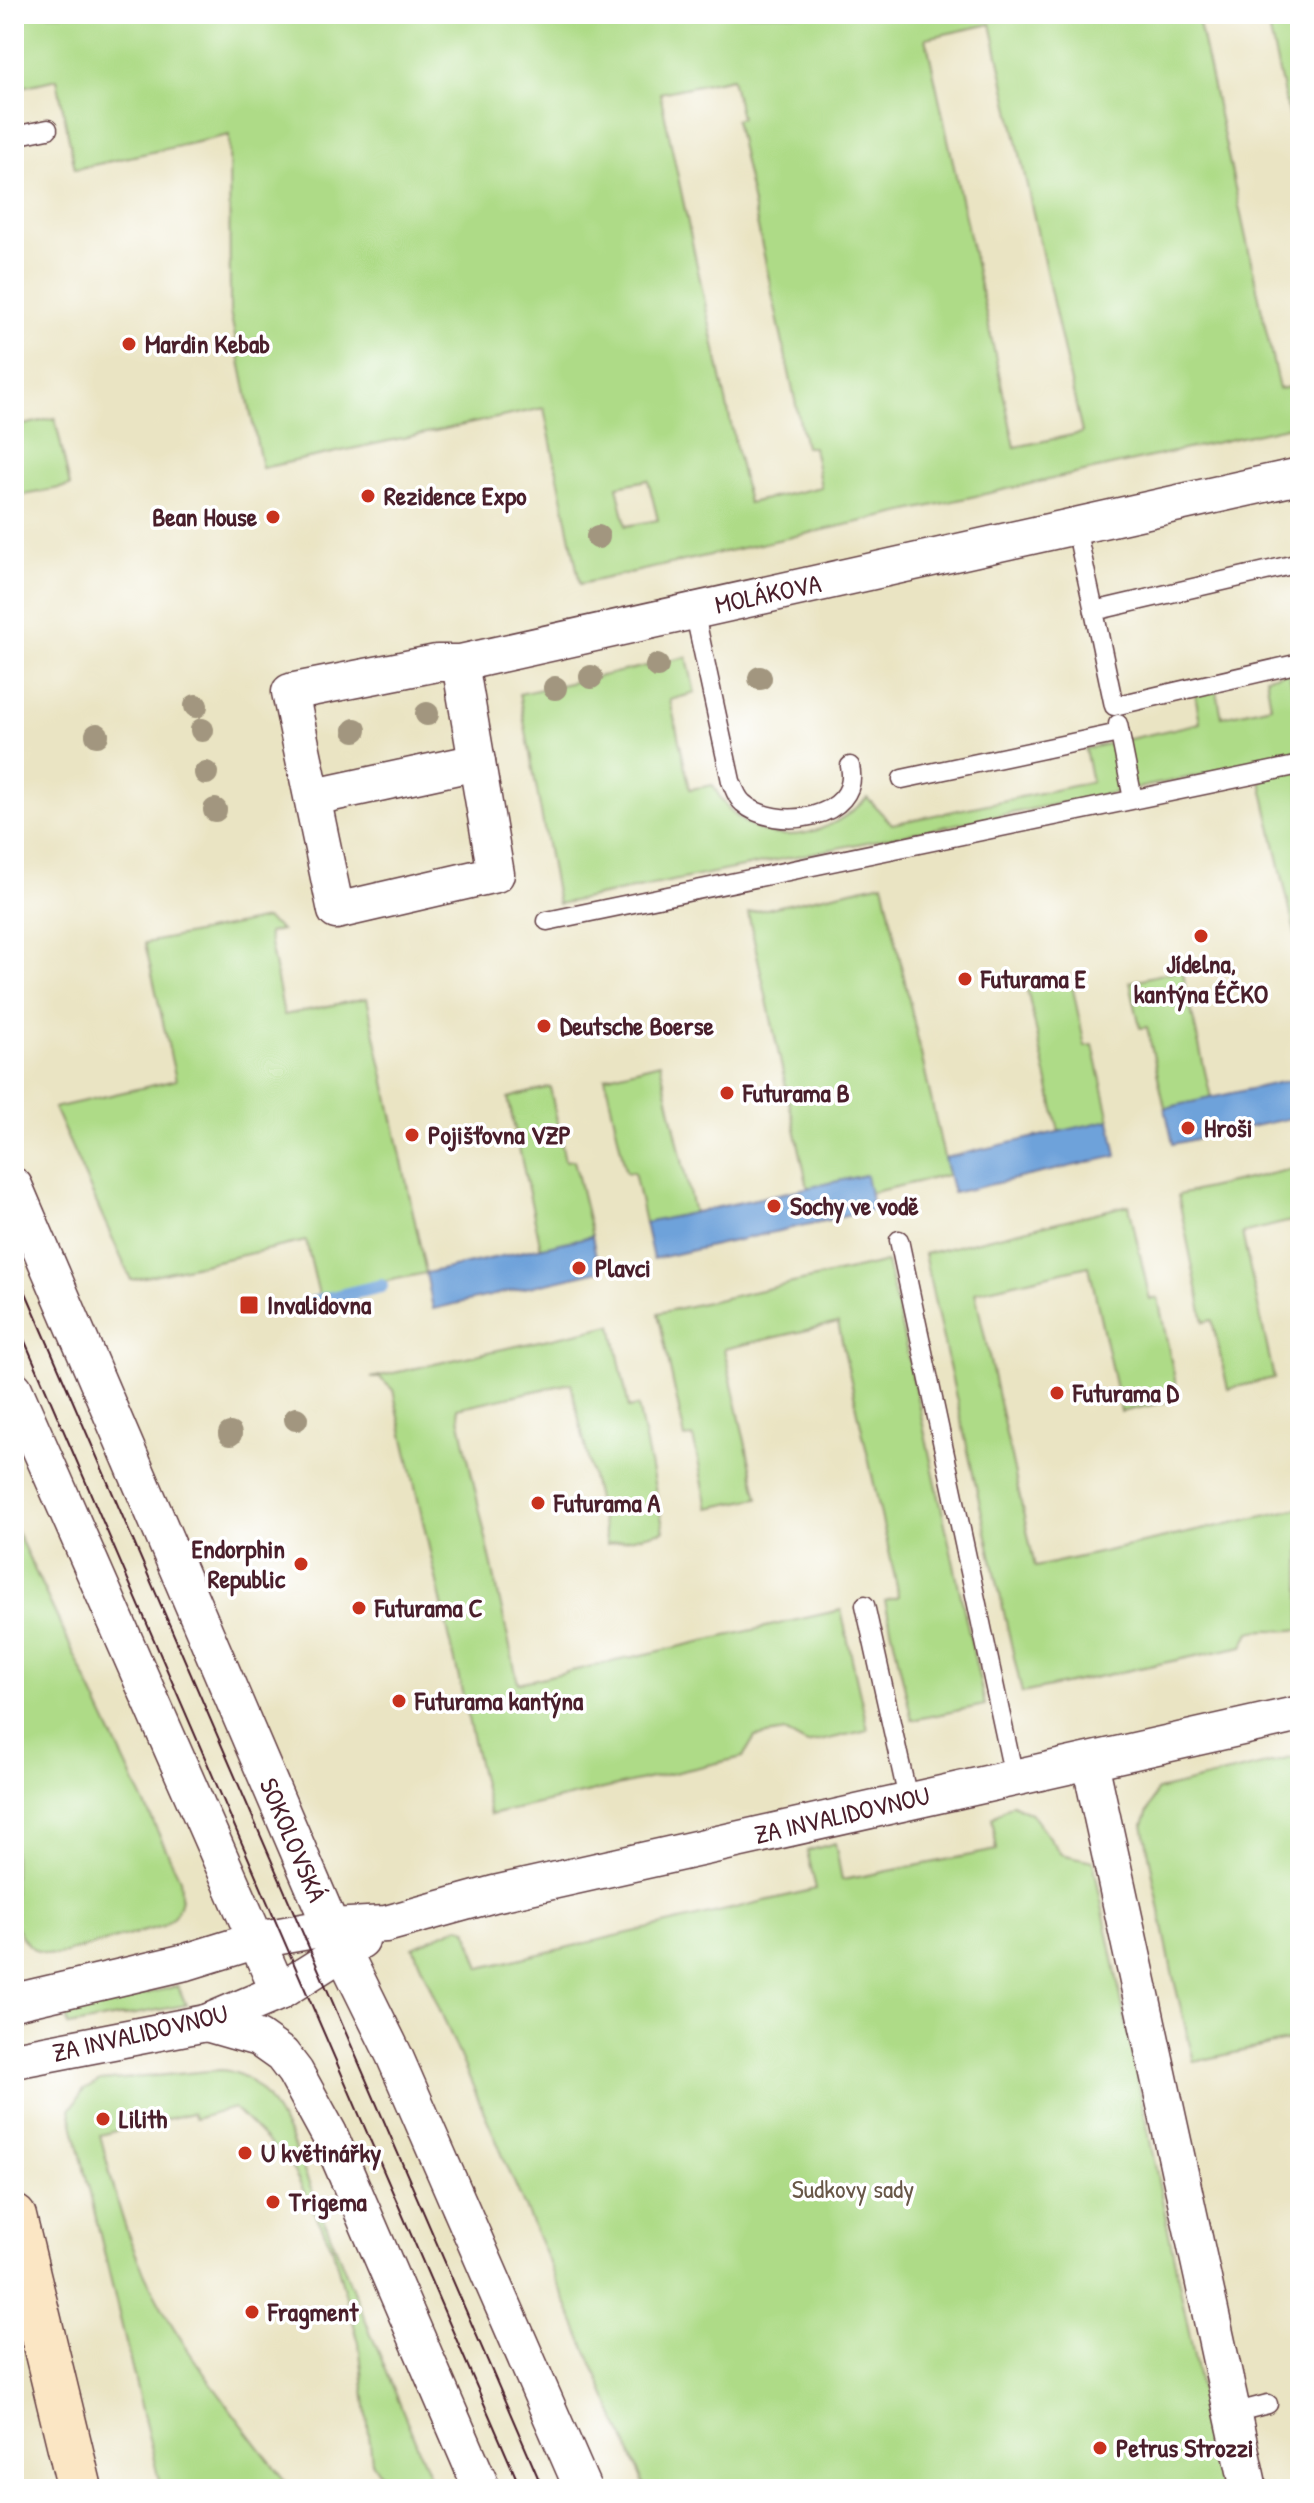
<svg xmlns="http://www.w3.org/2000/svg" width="1314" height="2503" font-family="'Patrick Hand',sans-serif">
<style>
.green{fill:#aedb87;stroke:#7c7d59;stroke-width:2;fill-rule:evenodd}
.water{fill:#6ea2da;stroke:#5c6082;stroke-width:2}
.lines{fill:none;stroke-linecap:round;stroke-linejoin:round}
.stream{stroke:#6ea2da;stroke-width:14}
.service-casing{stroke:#623d42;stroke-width:21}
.minor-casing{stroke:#623d42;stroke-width:39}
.secondary-casing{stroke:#623d42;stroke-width:47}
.service{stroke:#fff;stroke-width:18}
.minor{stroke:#fff;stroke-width:36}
.secondary{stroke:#fbe6c4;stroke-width:44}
.tram{stroke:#4a1f2b;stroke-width:2}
.tree{fill:#a2967f}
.poi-dot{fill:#c8321e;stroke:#fff;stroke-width:3}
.labels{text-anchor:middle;stroke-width:7;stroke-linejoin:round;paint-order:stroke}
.poi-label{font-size:26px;font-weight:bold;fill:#4a1f2b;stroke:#fff;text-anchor:start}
.street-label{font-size:26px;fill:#4a1f2b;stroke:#fff}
.park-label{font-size:26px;fill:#685747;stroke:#fff}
</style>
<rect width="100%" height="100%" fill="#fff"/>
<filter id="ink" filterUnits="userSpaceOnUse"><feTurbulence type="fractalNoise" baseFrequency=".0125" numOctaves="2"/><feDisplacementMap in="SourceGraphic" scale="16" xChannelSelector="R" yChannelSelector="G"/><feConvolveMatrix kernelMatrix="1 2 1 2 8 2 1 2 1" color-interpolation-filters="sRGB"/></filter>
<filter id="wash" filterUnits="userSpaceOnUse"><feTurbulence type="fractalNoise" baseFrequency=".006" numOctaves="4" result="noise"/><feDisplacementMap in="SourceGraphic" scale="32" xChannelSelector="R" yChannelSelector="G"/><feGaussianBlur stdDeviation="1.8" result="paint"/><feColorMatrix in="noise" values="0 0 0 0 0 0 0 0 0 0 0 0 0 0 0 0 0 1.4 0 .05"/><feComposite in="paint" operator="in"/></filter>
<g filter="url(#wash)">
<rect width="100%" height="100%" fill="#eae4c3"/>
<!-- green -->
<g class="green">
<path d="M14,14h1183l82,375 21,-4v39l-720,160 -36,-176 -282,60 -32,-156 -1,-177 -154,34 -18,-90 -43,10zM991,24l91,409 -67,14 -89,-409zM732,78l9,40 -6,2 70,327h8l8,40 -73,16 -88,-410zM648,480l10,40 -32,6 -9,-40z"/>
<polygon points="1266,14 1300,14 1300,167"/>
<polygon points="55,418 70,486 14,497 14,427"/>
<path d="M687,657l8,36 -25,7 20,89 23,-4c33,67 106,62 154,13l25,26 200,-42 -7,-33 115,-26 -5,-30 21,-5 6,29 49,-11 -5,-29 23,-5 6,29 5,-1v255l-43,-191 -699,140 -39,-210z"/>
<polygon points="883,883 948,1175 869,1193 865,1175 808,1188 748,913"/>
<polygon points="266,919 281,930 268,933 284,1015 367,998 426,1273 319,1295 306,1241 131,1280 54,1108 176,1080 145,943"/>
<polygon points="1182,969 1211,1098 1165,1108 1147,1027 1140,1028 1130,982"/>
<polygon points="1070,975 1085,1046 1093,1045 1110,1120 1059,1132 1026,985"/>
<polygon points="660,1063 694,1213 645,1223 634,1172 626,1173 605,1077"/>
<polygon points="550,1087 565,1161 574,1160 592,1236 541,1248 508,1098"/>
<polygon points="1300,1167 1300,1219 1242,1233 1274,1378 1228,1389 1212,1320 1204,1322 1178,1195"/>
<path d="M1129,1205l21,95 8,-2 21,101 -58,13 -32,-146 -114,26 60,275 265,-59v121c-18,4 -31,-2 -50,3l-7,14 -221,47 -98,-439z"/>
<polygon points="887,1262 985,1705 912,1720 885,1601 898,1597 897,1587 838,1323 724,1349 758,1498 708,1508 693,1437 685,1438 658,1313"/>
<polygon points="612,1325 629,1408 638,1406 664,1531 607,1544 571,1383 457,1408 518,1683 841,1610 868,1730 807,1744 785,1732 755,1737 743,1757 490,1815 393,1390 380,1378 371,1378"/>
<path d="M14,1526l166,353c3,21 1,34 -17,47l-105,29c-25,0 -35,-12 -44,-34z"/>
<polygon points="1300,1756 1300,2038 1194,2062 1172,1972 1143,1824 1157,1790"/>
<polygon points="1013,1804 1032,1814 1061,1854 1093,1861 1221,2489 646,2489 413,1947 460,1926 467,1929 480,1968 816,1889 807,1851 835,1843 842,1880 997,1850 992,1818"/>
<polygon points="178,1986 186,2005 68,2026 66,2013"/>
<path d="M220,2070c38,2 53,37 70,67l145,352h-45l-18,-27 -13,-119 -27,-96 -42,-83 -56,-56 -39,11 -3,-6 -92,22c10,36 17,73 31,107 36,94 101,168 160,247h-130l-91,-379 14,-20 16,-9z"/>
</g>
<!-- water -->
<g class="water">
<polygon points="1300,1078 1300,1116 1173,1144 1165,1108"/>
<polygon points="1110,1120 1117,1156 953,1193 944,1158"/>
<polygon points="866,1175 873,1210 653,1259 645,1223"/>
<polygon points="592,1236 599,1271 433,1309 426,1273"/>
</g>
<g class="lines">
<!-- stream -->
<polyline class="stream" points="314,1302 381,1286"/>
</g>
</g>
<g filter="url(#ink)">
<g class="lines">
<defs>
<g id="service">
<polyline points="14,136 48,129"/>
<polyline points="1076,528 1094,611"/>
<polyline points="1300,563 1094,611 1114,706 1300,663"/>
<path d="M694,610l37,171c3,7 6,17 12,22 31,29 119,17 107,-37"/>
<polyline points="1118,724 1133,799"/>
<polyline points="902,779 1119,733"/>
<polyline points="547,921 1300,765"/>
<polyline points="899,1240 1014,1777"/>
<polyline points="865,1605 908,1799"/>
<polyline points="1233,2413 1268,2404"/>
</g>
<g id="minor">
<polyline points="460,663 496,874 336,911 290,692 437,663 460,663 1300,476"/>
<polyline points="314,797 477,762"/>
<polyline points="14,1186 331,1927 394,2055 583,2489"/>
<polyline points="14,1389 279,1992"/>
<polyline points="1090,1762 1249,2489"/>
<polyline points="14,2002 186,1962 257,1940 331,1927 386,1924 494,1894 1300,1714"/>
<polyline points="206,2023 258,2038 282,2055 295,2072 329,2134 482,2489"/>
<polyline points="14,2060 206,2023 279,1992 361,1940"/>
</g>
<polyline id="secondary" points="14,2217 80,2489"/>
</defs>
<!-- service casing -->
<use href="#service" class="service-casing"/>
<!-- minor casing -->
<use href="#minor" class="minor-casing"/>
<!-- secondary casing -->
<use href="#secondary" class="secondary-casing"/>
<!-- service -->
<use href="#service" class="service"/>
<!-- minor -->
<use href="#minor" class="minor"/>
<!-- secondary -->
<use href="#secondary" class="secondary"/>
<!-- tram -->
<g class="tram">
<polyline points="14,1265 543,2489"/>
<polyline points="14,1316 521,2489"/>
</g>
</g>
<!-- trees -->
<g class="tree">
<circle cx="598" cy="537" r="12"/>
<circle cx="657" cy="666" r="12"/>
<circle cx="591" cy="677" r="12"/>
<circle cx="760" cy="678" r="12"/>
<circle cx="555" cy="688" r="12"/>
<circle cx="196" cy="706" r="12"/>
<circle cx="427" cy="714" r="12"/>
<circle cx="202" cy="730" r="12"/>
<circle cx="355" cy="730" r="12"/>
<circle cx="97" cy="735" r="12"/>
<circle cx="206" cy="773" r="12"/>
<circle cx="215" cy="810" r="12"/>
<circle cx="296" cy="1419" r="12"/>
<circle cx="230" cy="1434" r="12"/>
</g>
</g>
<!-- markers -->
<g class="poi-dot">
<circle cx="129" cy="344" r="8"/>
<circle cx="368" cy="496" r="8"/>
<circle cx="273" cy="517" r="8"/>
<circle cx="1201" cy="936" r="8"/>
<circle cx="965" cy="979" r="8"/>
<circle cx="544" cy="1026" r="8"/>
<circle cx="727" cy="1093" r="8"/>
<circle cx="1188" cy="1128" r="8"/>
<circle cx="412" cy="1135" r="8"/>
<circle cx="774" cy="1206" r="8"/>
<circle cx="579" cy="1268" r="8"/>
<rect x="239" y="1295" width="20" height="20" rx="4"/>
<circle cx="1057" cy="1393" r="8"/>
<circle cx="538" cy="1503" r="8"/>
<circle cx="301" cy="1564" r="8"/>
<circle cx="359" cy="1608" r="8"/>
<circle cx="399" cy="1701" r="8"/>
<circle cx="103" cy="2119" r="8"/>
<circle cx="245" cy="2153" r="8"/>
<circle cx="273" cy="2202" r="8"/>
<circle cx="252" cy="2312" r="8"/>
<circle cx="1100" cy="2448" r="8"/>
</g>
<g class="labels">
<!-- poi labels -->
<g class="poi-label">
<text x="145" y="353">Mardin Kebab</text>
<text x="384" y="505">Rezidence Expo</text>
<text x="257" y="526" text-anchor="end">Bean House</text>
<text x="1201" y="973" text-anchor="middle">Jídelna,<tspan x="1201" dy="30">kantýna ÉČKO</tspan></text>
<text x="981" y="988">Futurama E</text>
<text x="560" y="1035">Deutsche Boerse</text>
<text x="743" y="1102">Futurama B</text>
<text x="1204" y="1137">Hroši</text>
<text x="428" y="1144">Pojišťovna VZP</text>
<text x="790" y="1215">Sochy ve vodě</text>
<text x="595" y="1277">Plavci</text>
<text x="267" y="1314">Invalidovna</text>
<text x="1073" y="1402">Futurama D</text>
<text x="554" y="1512">Futurama A</text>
<text x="285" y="1558" text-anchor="end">Endorphin<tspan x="285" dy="30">Republic</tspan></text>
<text x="375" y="1617">Futurama C</text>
<text x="415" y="1710">Futurama kantýna</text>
<text x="119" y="2128">Lilith</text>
<text x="261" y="2162">U květinářky</text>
<text x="289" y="2211">Trigema</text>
<text x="268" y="2321">Fragment</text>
<text x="1116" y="2457">Petrus Strozzi</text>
</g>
<!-- street labels -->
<g class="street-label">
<text transform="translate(768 594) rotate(-12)" y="9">MOLÁKOVA</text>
<text transform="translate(842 1815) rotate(-13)" y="9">ZA INVALIDOVNOU</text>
<text transform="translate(293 1840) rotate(67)" y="9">SOKOLOVSKÁ</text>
<text transform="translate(140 2033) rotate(-13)" y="9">ZA INVALIDOVNOU</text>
</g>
<!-- park labels -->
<g class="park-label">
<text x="853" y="2198">Sudkovy sady</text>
</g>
</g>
<!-- margin -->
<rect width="1314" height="2503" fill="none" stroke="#fff" stroke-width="48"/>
</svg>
